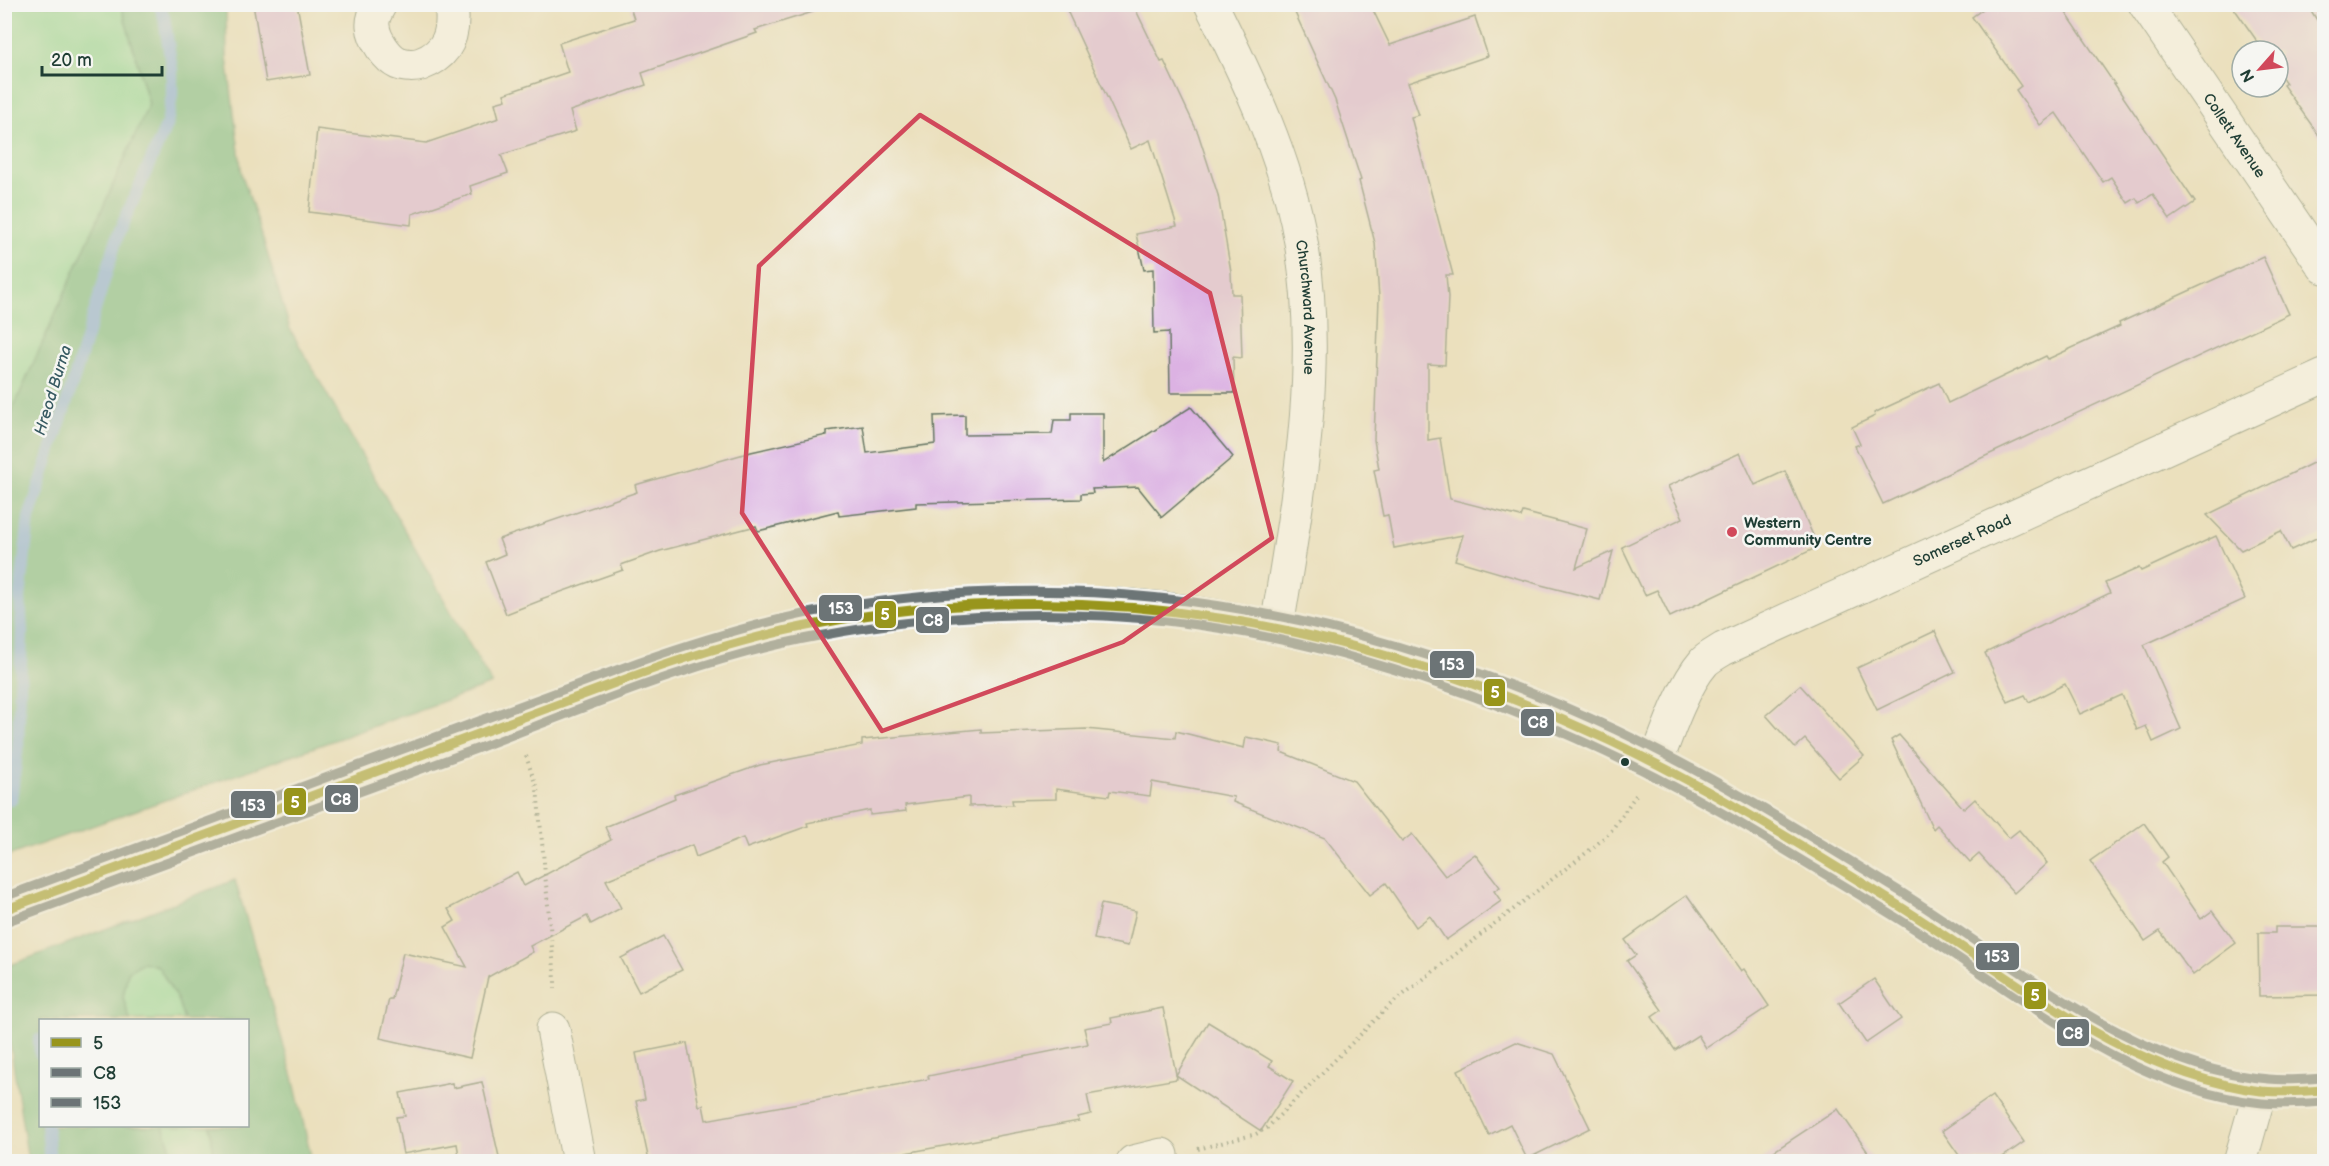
<svg xmlns="http://www.w3.org/2000/svg" width="2329" height="1166" font-family="'Balsamiq Sans',sans-serif">
<style>
.green{fill:#88db9d;stroke:#548c68;stroke-width:1.5}
.forest{fill:#6ebb84;stroke:#467c5c;stroke-width:1.5}
.lines{fill:none;stroke-linecap:round;stroke-linejoin:round}
.stream{stroke:#7cace7;stroke-width:12}
.building{fill:#dcb2e3}
.street-casing{stroke:#667664;stroke-width:35}
.secondary-casing{stroke:#667664;stroke-width:35}
.path{stroke:#667664;stroke-width:4;stroke-dasharray:1.5 4.5;stroke-linecap:butt}
.street{stroke:#fff;stroke-width:33}
.secondary{stroke:#f9e7c3;stroke-width:33}
.bus-1-casing{stroke:#f6f6f2;stroke-width:14}
.bus-2-casing{stroke:#f6f6f2;stroke-width:14}
.bus-3-casing{stroke:#f6f6f2;stroke-width:14}
.bus-1{stroke:#98951b;stroke-width:9}
.bus-2{stroke:#6c7476;stroke-width:9}
.bus-3{stroke:#6c7476;stroke-width:9}
.marked{fill:none;stroke:#d1495b;stroke-width:4.5;stroke-linejoin:round}
.poi-dot{fill:#d1495b;stroke:#f6f6f2;stroke-width:2}
.bus-dot{fill:#1f3d34;stroke:#f6f6f2;stroke-width:2}
.labels{text-anchor:middle;stroke-width:5;stroke-linejoin:round;paint-order:stroke}
.street-label{font-size:15px;fill:#1f3d34;stroke:#f6f6f2}
.poi-label{font-size:15px;font-weight:bold;fill:#1f3d34;stroke:#f6f6f2;text-anchor:start}
.water-label{font-size:16px;font-style:italic;fill:#365961;stroke:#f6f6f2}
.line-badge{stroke:#f6f6f2;stroke-width:2}
.badge-label{font-size:16px;text-anchor:middle;font-weight:bold;fill:#fff}
</style>
<rect width="100%" height="100%" fill="#f6f6f2"/>
<filter id="ink" filterUnits="userSpaceOnUse"><feTurbulence type="fractalNoise" baseFrequency=".0167" numOctaves="2"/><feDisplacementMap in="SourceGraphic" scale="12" xChannelSelector="R" yChannelSelector="G"/><feConvolveMatrix kernelMatrix="1 2 1 2 8 2 1 2 1" color-interpolation-filters="sRGB"/></filter>
<filter id="wash" filterUnits="userSpaceOnUse"><feTurbulence type="fractalNoise" baseFrequency=".008" numOctaves="4" result="noise"/><feDisplacementMap in="SourceGraphic" scale="24" xChannelSelector="R" yChannelSelector="G"/><feGaussianBlur stdDeviation="1.35" result="paint"/><feColorMatrix in="noise" values="0 0 0 0 0 0 0 0 0 0 0 0 0 0 0 0 0 1.4 0 .05"/><feComposite in="paint" operator="in"/></filter>
<g filter="url(#wash)">
<rect width="100%" height="100%" fill="#ebe0bd"/>
<!-- green -->
<g class="green">
<polygon points="5,5 121,5 149,104 5,427"/>
<polygon points="143,962 158,966 178,1001 184,1020 130,1020 123,997 128,972"/>
<polygon points="163,1126 210,1126 215,1161 175,1161"/>
</g>
<!-- forest -->
<g class="forest">
<polygon points="121,5 226,5 227,57 242,175 257,219 290,329 492,684 5,857 5,427 149,104"/>
<polygon points="235,880 293,1077 312,1161 215,1161 210,1126 248,1126 248,1020 184,1020 178,1001 158,966 143,962 128,972 123,997 130,1020 40,1020 40,1126 163,1126 175,1161 28,1161 5,1010 5,967"/>
</g>
<g class="lines">
<!-- stream -->
<g class="stream">
<polyline points="11,800 18,745 22,631 20,598 29,518 69,395 118,235 167,124 172,95 172,70 164,17 159,4"/>
<polyline points="39,1040 40,1053"/>
<polyline points="47,1126 50,1162"/>
</g>
</g>
<g id="blocks">
<!-- building -->
<g class="building">
<polygon points="253,4 297,4 310,75 266,82"/>
<polygon points="629,4 812,4 813,12 755,30 757,33 642,73 646,85 570,111 576,131 501,155 508,173 470,186 472,194 412,214 411,225 309,212 317,129 426,143 499,118 495,103 506,100 504,94 568,72 559,43 634,19"/>
<polygon points="1064,4 1133,4 1161,62 1164,61 1198,133 1218,195 1231,272 1232,294 1240,294 1242,358 1233,357 1234,393 1170,393 1169,332 1154,333 1153,269 1144,270 1136,234 1177,226 1150,140 1131,149"/>
<polygon points="1291,4 1370,4 1390,45 1475,17 1488,56 1408,83 1419,115 1411,117 1453,275 1446,275 1448,297 1445,365 1428,364 1428,440 1440,438 1450,499 1521,517 1523,512 1587,529 1576,568 1613,551 1600,600 1541,585 1455,560 1463,535 1394,548 1388,515 1383,516 1374,470 1379,469 1374,440 1379,297 1375,243 1359,181 1361,180 1335,100"/>
<polygon points="1990,4 2060,4 2195,202 2170,219 2153,194 2139,203 2136,198 2128,203 2111,177 2103,182 2056,113 2040,125 2016,90 2021,86 1972,17"/>
<polygon points="2231,4 2307,4 2325,33 2325,144 2283,85 2286,83 2278,72 2278,51 2264,51"/>
<polygon points="2263,257 2289,314 1883,504 1855,446 1860,444 1852,427 1875,416 1874,413 1939,383 1948,403 2046,356 2048,359 2120,326 2119,323"/>
<polygon points="1191,407 1233,457 1162,517 1138,487 1092,489 1093,493 1081,494 1081,499 916,503 916,507 839,516 838,511 758,531 756,526 660,551 621,565 623,570 541,599 542,600 506,614 486,562 505,554 499,539 637,492 635,485 751,452 827,435 827,431 863,426 867,453 935,444 934,416 965,415 965,435 1052,434 1054,420 1071,420 1071,413 1103,413 1103,463"/>
<polygon points="1740,453 1755,485 1785,471 1818,547 1670,617 1657,590 1645,595 1622,547 1683,518 1668,486"/>
<polygon points="2325,457 2325,534 2291,550 2281,531 2241,550 2207,515"/>
<polygon points="2216,536 2245,599 2144,645 2181,729 2153,742 2146,726 2137,730 2122,695 2080,714 2065,684 2029,702 2025,695 2008,702 1985,653 2110,593 2105,583 2139,568 2141,571"/>
<polygon points="1935,631 1955,672 1877,710 1857,668"/>
<polygon points="1800,685 1864,756 1839,778 1805,739 1795,748 1766,715"/>
<polygon points="981,729 981,733 1086,729 1175,738 1176,731 1244,748 1246,737 1282,745 1281,752 1354,781 1402,842 1412,834 1445,876 1475,854 1500,887 1494,891 1501,901 1446,940 1430,916 1416,927 1386,883 1370,895 1325,838 1233,802 1234,797 1152,782 1150,796 1110,791 1109,796 1056,789 1056,799 1012,800 1013,805 969,806 969,797 905,805 906,811 870,815 870,810 807,823 808,826 747,848 743,838 696,857 692,845 606,880 621,908 591,924 587,916 530,946 533,952 488,977 470,1058 380,1038 389,999 392,999 403,953 467,967 445,927 455,921 448,909 517,872 524,886 611,840 605,827 675,798 674,795 760,765 862,745 862,740"/>
<polygon points="1899,735 1964,809 1975,799 2009,838 2019,830 2047,863 2014,893 1979,854 1970,862 1937,825 1933,829 1891,740"/>
<polygon points="2144,823 2168,857 2162,862 2201,919 2212,911 2236,943 2193,975 2160,931 2145,941 2090,861"/>
<polygon points="1687,895 1741,971 1744,969 1769,1006 1706,1048 1698,1035 1675,1050 1652,1017 1662,1010 1627,961 1636,955 1625,940"/>
<polygon points="1101,904 1136,911 1128,946 1094,939"/>
<polygon points="2275,927 2325,927 2325,995 2259,996 2258,933 2275,933"/>
<polygon points="663,936 682,970 639,992 621,958"/>
<polygon points="1874,979 1901,1019 1866,1043 1839,1003"/>
<polygon points="1163,1008 1177,1079 1087,1095 1091,1114 1078,1117 1079,1121 862,1161 649,1161 636,1101 645,1099 636,1053 687,1043 699,1106 703,1105 706,1120 929,1079 928,1076 1088,1044 1084,1028 1112,1023 1111,1018"/>
<polygon points="1208,1022 1272,1061 1269,1066 1293,1081 1261,1131 1176,1075"/>
<polygon points="1516,1042 1554,1054 1590,1128 1527,1159 1510,1124 1489,1135 1458,1070"/>
<polygon points="482,1082 500,1161 460,1161 457,1144 403,1154 396,1117 405,1116 400,1093 452,1083 453,1088"/>
<polygon points="1992,1096 2024,1142 1997,1161 1963,1161 1942,1131"/>
<polygon points="1838,1109 1874,1161 1759,1161"/>
</g>
</g>
</g>
<g filter="url(#ink)">
<use href="#blocks" fill-opacity="0" stroke="#667664" stroke-width="1.5"/>
<g class="lines">
<defs>
<g id="street">
<path d="M380,4c-4,7 -8,15 -7,22 1,13 14,32 25,37 7,3 17,3 23,1 28,-10 34,-32 30,-60"/>
<path id="s1" d="M1211,4c37,75 76,155 90,238 22,127 -4,260 -24,385"/>
<path id="s2" d="M2145,4l179,263"/>
<path id="s3" d="M1656,763c11,-30 27,-77 48,-101 5,-5 13,-9 19,-13l601,-273"/>
<polyline points="553,1029 579,1162"/>
<polyline points="1133,1162 1162,1155"/>
<polyline points="2240,1162 2260,1091"/>
</g>
<path id="secondary" d="M4,910c157,-57 313,-115 469,-173 112,-42 225,-91 343,-113 115,-21 233,-27 349,-15 62,7 123,20 183,36 146,39 283,98 412,176 60,37 122,72 181,111 97,63 203,148 321,159 21,2 42,0 62,-1"/>
</defs>
<!-- street casing -->
<use href="#street" class="street-casing"/>
<!-- secondary casing -->
<use href="#secondary" class="secondary-casing"/>
<!-- path -->
<g class="path">
<polyline points="526,756 537,789 555,979 555,992"/>
<polyline points="1198,1149 1256,1134 1267,1128 1390,1005 1595,846 1611,831 1636,795"/>
</g>
<!-- street -->
<use href="#street" class="street"/>
<!-- secondary -->
<use href="#secondary" class="secondary"/>
<defs>
<path id="bus-1" d="M4,910l638,-237c57,-20 115,-38 175,-49 277,-52 539,-2 793,117 98,46 191,104 283,161 117,72 228,171 368,189 21,2 42,0 63,-1"/>
<path id="bus-2" d="M8,921c156,-57 312,-114 468,-172 113,-43 224,-91 343,-113 114,-22 232,-27 347,-15 206,23 418,108 594,214 57,35 115,68 170,104 103,67 206,151 332,164 21,2 42,0 62,-1"/>
<path id="bus-3" d="M4,897l634,-235c57,-20 115,-38 175,-50 279,-53 549,-1 803,118 99,47 192,105 285,162 111,69 232,177 368,187 18,2 36,0 54,-1"/>
</defs>
<!-- bus-1 casing -->
<use href="#bus-1" class="bus-1-casing"/>
<!-- bus-2 casing -->
<use href="#bus-2" class="bus-2-casing"/>
<!-- bus-3 casing -->
<use href="#bus-3" class="bus-3-casing"/>
<!-- bus-1 -->
<use href="#bus-1" class="bus-1"/>
<!-- bus-2 -->
<use href="#bus-2" class="bus-2"/>
<!-- bus-3 -->
<use href="#bus-3" class="bus-3"/>
</g>
</g>
<!-- marked area -->
<path d="M0 0H2329V1166H0ZM920,115l290,178 62,245 -149,104 -241,89 -140,-218 17,-247z" fill="#ebe0bd" fill-opacity=".55" fill-rule="evenodd"/>
<path class="marked" d="M920,115l290,178 62,245 -149,104 -241,89 -140,-218 17,-247z"/>
<!-- markers -->
<circle class="poi-dot" cx="1732" cy="532" r="6"/>
<circle class="bus-dot" cx="1625" cy="762" r="5"/>
<g class="labels">
<!-- street labels -->
<g class="street-label">
<text dy="5" stroke="none"><textPath href="#s2" startOffset="159">Collett Avenue</textPath></text>
<text dy="5" stroke="none"><textPath href="#s1" startOffset="321">Churchward Avenue</textPath></text>
<text dy="5" stroke="none"><textPath href="#s3" startOffset="398">Somerset Road</textPath></text>
</g>
<!-- poi labels -->
<g class="poi-label">
<text x="1744" y="528">Western<tspan x="1744" dy="17">Community Centre</tspan></text>
</g>
<!-- water labels -->
<g class="water-label">
<text transform="translate(52 390) rotate(-73)" y="6">Hreod Burna</text>
</g>
</g>
<g class="line-badge">
<rect x="818" y="594" width="45" height="28" rx="6" fill="#6c7476"/>
<rect x="874" y="600" width="23" height="29" rx="6" fill="#98951b"/>
<rect x="915" y="606" width="35" height="28" rx="6" fill="#6c7476"/>
<rect x="1429" y="650" width="46" height="29" rx="6" fill="#6c7476"/>
<rect x="1483" y="678" width="23" height="29" rx="6" fill="#98951b"/>
<rect x="1520" y="708" width="35" height="29" rx="6" fill="#6c7476"/>
<rect x="324" y="784" width="35" height="29" rx="6" fill="#6c7476"/>
<rect x="283" y="787" width="24" height="29" rx="6" fill="#98951b"/>
<rect x="230" y="790" width="46" height="29" rx="6" fill="#6c7476"/>
<rect x="1975" y="942" width="45" height="29" rx="6" fill="#6c7476"/>
<rect x="2023" y="981" width="24" height="29" rx="6" fill="#98951b"/>
<rect x="2056" y="1018" width="34" height="29" rx="6" fill="#6c7476"/>
</g>
<g class="badge-label">
<text x="841" y="614">153</text>
<text x="885" y="620">5</text>
<text x="933" y="626">C8</text>
<text x="1452" y="670">153</text>
<text x="1495" y="698">5</text>
<text x="1538" y="728">C8</text>
<text x="341" y="805">C8</text>
<text x="295" y="808">5</text>
<text x="253" y="811">153</text>
<text x="1997" y="962">153</text>
<text x="2035" y="1001">5</text>
<text x="2073" y="1039">C8</text>
</g>
<!-- margin -->
<rect width="2329" height="1166" fill="none" stroke="#f6f6f2" stroke-width="24"/>
<!-- legend -->
<rect x="39" y="1019" width="210" height="108" fill="#f6f6f2" stroke="#a0aca6" stroke-width="1.5"/>
<rect x="51" y="1038" width="30" height="9" fill="#98951b" stroke="#a0aca6" stroke-width="1.5"/>
<text x="93" y="1049" font-size="18" fill="#1f3d34">5</text>
<rect x="51" y="1068" width="30" height="9" fill="#6c7476" stroke="#a0aca6" stroke-width="1.5"/>
<text x="93" y="1079" font-size="18" fill="#1f3d34">C8</text>
<rect x="51" y="1098" width="30" height="9" fill="#6c7476" stroke="#a0aca6" stroke-width="1.5"/>
<text x="93" y="1109" font-size="18" fill="#1f3d34">153</text>
<!-- north arrow -->
<g transform="translate(2260 69) rotate(242)"><circle r="28" fill="#f6f6f2" stroke="#a0aca6" stroke-width="1.5"/>
<path d="M0-4.5L10 22L0 15L-10 22Z" fill="#d1495b"/>
<text y="-9" font-size="16" font-weight="bold" text-anchor="middle" fill="#1f3d34">N</text>
</g>
<!-- scale -->
<path d="M42 66v9h120v-9" fill="none" stroke="#1f3d34" stroke-width="3"/>
<text x="51" y="66" font-size="18" fill="#1f3d34" stroke="#f6f6f2" stroke-width="4.5" paint-order="stroke">20 m</text>
</svg>
